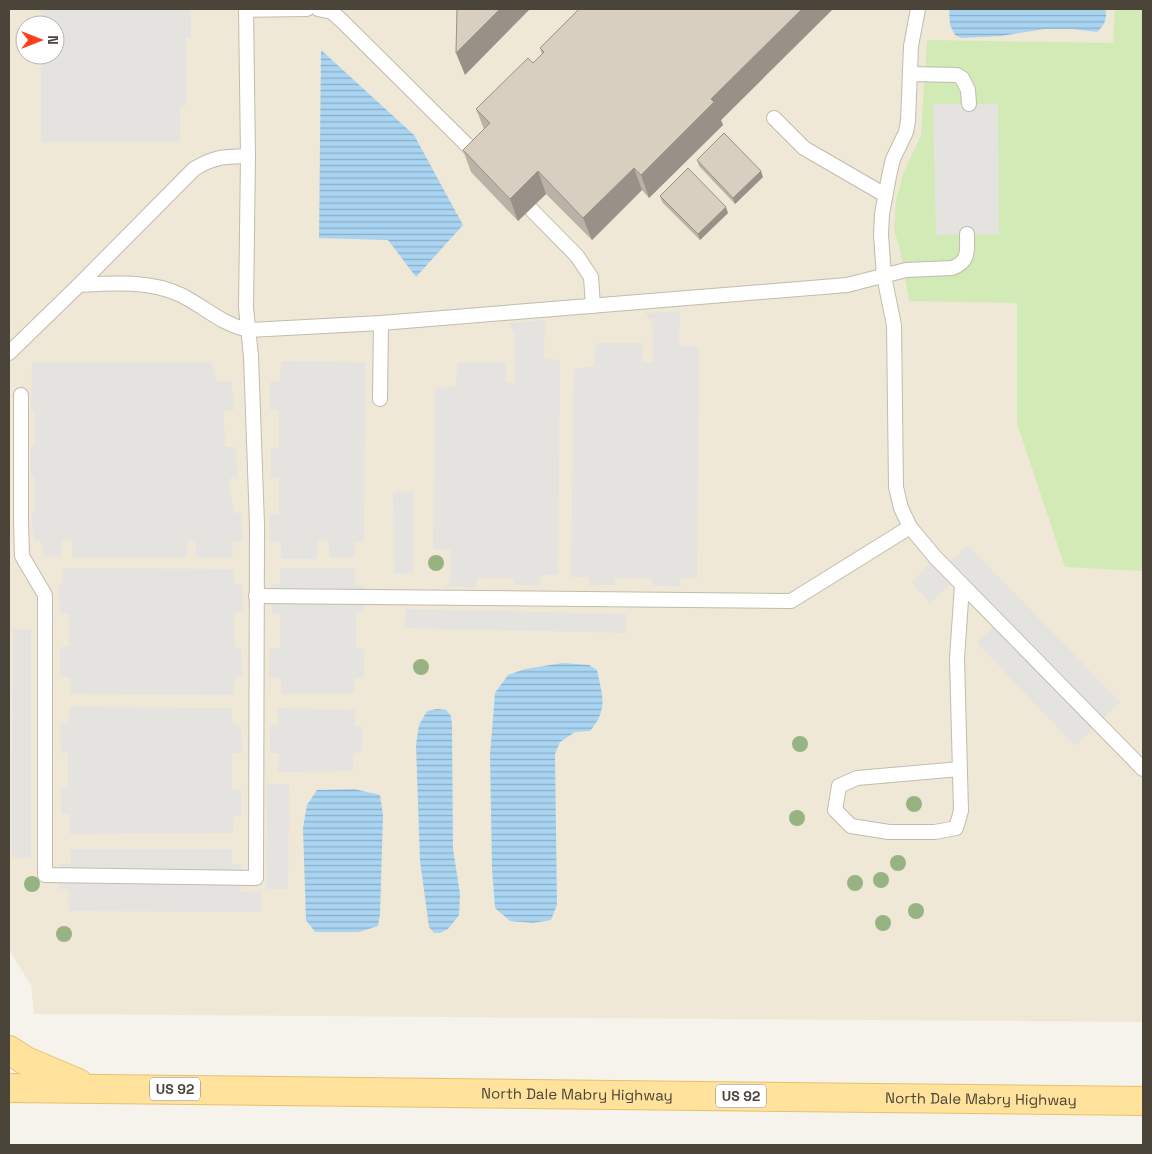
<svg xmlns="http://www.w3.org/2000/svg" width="1152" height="1154" font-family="'Space Grotesk',sans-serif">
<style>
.education{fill:#efe8d6;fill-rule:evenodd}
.park{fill:#d2eab5}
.parking{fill:#e5e3e0}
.water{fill:url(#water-rules)}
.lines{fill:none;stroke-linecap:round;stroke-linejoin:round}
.service-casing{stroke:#c2bbae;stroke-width:16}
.primary-casing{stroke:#e6c16a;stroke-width:30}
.service{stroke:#fff;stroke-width:14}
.primary{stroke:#ffe39c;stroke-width:28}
.tree{fill:#97b381}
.wall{fill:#bab2a6}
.shaded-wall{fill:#979187}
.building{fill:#d8cfc1;stroke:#979187}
.labels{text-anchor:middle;stroke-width:4;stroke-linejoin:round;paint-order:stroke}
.shield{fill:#fff;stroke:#817c74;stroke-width:1}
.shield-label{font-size:14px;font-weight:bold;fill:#4b4439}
.street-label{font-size:15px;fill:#4b4439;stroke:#fff}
</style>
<defs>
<pattern id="water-rules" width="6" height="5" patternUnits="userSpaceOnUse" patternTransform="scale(1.25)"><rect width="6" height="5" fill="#a9d4f2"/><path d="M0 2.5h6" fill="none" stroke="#8caec5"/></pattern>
</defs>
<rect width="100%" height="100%" fill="#f6f3ec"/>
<!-- education -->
<path class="education" d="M9,9h1134v1013l-1109,-8 -3,-29 -22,-35zM25,25h30v30h-30z"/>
<!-- park -->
<polygon class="park" points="1115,9 1143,9 1143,571 1065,567 1017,423 1017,303 909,301 901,254 894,229 896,200 903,174 921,135 927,40 1113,43"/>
<!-- parking -->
<g class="parking">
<polygon points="41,9 191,9 191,38 186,38 186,105 180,106 180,142 41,142 41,55 55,55 55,25 41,25"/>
<polygon points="933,104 998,104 999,234 936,235"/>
<polygon points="680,311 679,346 699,347 697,578 680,578 679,586 652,586 652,578 615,578 615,585 589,585 589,577 571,577 574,369 594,366 596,343 643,343 642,362 653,362 653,323 645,313"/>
<polygon points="545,320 544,359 560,360 558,575 541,575 540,585 514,585 514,578 477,578 477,587 445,587 450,581 451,549 433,549 435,388 456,387 457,363 506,362 506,381 515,383 515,335 508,323"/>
<polygon points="281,361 365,362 364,542 354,542 355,558 329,557 329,541 318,540 317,559 281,559 281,542 270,542 269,515 279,514 279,478 271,477 271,448 279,448 279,410 270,410 270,382 280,381"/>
<polygon points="32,362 212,362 216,381 231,381 234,410 225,411 224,418 225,447 235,447 238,476 229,479 233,512 241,514 243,542 232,541 233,557 196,557 196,542 187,541 187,557 72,557 72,539 62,540 61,557 43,556 43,544 39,541 34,541 31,514 34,511 34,477 31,475 31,447 35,444 35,412 31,410"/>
<polygon points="413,491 413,573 394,573 393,492"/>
<polygon points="968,545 1120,702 1075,746 977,643 997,622 955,580 930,603 912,583 935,557 944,567"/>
<polygon points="62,568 234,569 234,584 242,584 243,611 234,613 234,647 241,648 242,675 234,679 234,695 71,694 70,677 60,677 60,648 69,645 69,614 60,613 59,585 63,582"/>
<polygon points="280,568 355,568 355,585 364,586 364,612 356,612 356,648 364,649 364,678 354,678 354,693 281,694 281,677 269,677 270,648 280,648 280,614 272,614 271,585 280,584"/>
<polygon points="406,609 626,614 626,633 405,628"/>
<polygon points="13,629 31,629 31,858 12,858"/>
<polygon points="70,707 231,708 233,724 241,725 242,753 232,754 232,790 241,790 241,816 233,817 233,833 70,834 70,814 61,814 61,789 68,788 68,753 61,753 60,723 69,723"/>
<polygon points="278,708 355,710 355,726 362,727 362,751 353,754 353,771 278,772 279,753 270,753 270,725 278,725"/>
<polygon points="267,784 289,784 288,889 266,889"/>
<polygon points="71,849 232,849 232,864 241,864 241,892 261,891 261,912 69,911 68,889 59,889 59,864 71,864"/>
</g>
<!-- water -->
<g class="water">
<path d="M949,9h156c3,9 -1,17 -8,23l-25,-3h-27l-44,7 -40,2 -6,-3 -5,-10z"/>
<polygon points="321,50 414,135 463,225 416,277 388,240 319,238"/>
<path d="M563,663l26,2 8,5c5,26 12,38 -7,61l-15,1 -15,10 -5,12 2,151 -6,15 -18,3 -23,-2 -15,-13 -3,-40 -2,-113 5,-62 13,-18 17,-6z"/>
<polygon points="437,709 446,710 451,716 452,725 453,849 460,894 459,915 448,929 440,933 434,933 429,927 420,861 416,745 419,725 427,711"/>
<polygon points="354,789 380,795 383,815 380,914 378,926 359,932 315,932 306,920 303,828 307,805 317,790"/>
</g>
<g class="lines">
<defs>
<g id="service">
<polyline points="318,9 332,12 342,21 481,159"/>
<polyline points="918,9 911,46 908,121 906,132 893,159 889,176 882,214 881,235 884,276 894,325 896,487 901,508 910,527 935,557 1143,769"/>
<polyline points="246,10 307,9"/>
<polyline points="910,74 957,75 962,78 968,90 969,104"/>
<polyline points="774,118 804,148 885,195"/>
<polyline points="519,197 577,256 591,277 593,306"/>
<path d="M79,285c33,-2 71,-5 102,10 24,12 40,29 67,35l133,-7 466,-38 59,-15 46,-2c18,-7 15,-17 15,-34"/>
<path d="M9,353l70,-68 115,-116c21,-13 30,-12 54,-13"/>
<polyline points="21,395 21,522 22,556 45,595 45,875 256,878 257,525 251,356 246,308 248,156 246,9"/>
<polyline points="380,399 381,323"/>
<polyline points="256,596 791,601 910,527"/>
<polyline points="960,769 857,778 839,786 835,810 851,826 889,832 935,832 956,828 961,811 957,658 962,586"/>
</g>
<g id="primary">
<polyline points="9,1050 26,1061 78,1083"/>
<path id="s1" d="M9,1088l1134,13"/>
</g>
</defs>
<!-- service casing -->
<use href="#service" class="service-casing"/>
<!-- primary casing -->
<use href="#primary" class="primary-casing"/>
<!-- service -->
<use href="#service" class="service"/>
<!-- primary -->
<use href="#primary" class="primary"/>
</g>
<!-- trees -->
<g class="tree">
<circle cx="436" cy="563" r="8"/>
<circle cx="421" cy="667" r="8"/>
<circle cx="800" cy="744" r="8"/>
<circle cx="914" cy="804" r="8"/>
<circle cx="797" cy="818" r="8"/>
<circle cx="898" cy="863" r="8"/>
<circle cx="881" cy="880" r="8"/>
<circle cx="855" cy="883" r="8"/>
<circle cx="32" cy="884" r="8"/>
<circle cx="916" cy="911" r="8"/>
<circle cx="883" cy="923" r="8"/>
<circle cx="64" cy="934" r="8"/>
</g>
<!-- wall -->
<g class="wall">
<polygon points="579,9 833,9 721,120 723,125 649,198 642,190 592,240 546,194 518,221 471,172 463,150 484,129 476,109 533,63 542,54 540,48"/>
<polygon points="697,160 763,177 735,204 699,166"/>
<polygon points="660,196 728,213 700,240 662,202"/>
</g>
<!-- shaded-wall -->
<g class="shaded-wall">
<polygon points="500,9 530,9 465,75 456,53"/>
<polygon points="802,9 833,9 721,120 723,125 649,198 641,175 711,99"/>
<polygon points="634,168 642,190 592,240 583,218"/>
<polygon points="538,171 546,194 518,221 510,199"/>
<polygon points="761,171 763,177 735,204 733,198"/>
<polygon points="726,207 728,213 700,240 698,234"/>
</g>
<!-- building -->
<g class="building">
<polygon points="457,9 500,9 456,53"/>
<polygon points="579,9 802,9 711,99 714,102 641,175 634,168 583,218 538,171 510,199 463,150 490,123 476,109 528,58 533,63 544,52 540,48"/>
<polygon points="724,133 761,171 733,198 697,160"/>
<polygon points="688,168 726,207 698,234 660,196"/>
</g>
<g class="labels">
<!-- shield labels -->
<g class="shield">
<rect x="150" y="1077.5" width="50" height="23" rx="4"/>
<rect x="716" y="1084.5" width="50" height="23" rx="4"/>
</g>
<g class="shield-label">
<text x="175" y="1094">US 92</text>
<text x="741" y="1101">US 92</text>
</g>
<!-- street labels -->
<g class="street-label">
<text dy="5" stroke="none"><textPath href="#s1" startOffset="568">North Dale Mabry Highway</textPath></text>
<text dy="5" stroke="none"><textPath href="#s1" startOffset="972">North Dale Mabry Highway</textPath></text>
</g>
</g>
<!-- border -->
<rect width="1152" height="1154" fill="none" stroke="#4b4439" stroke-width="20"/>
<!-- north arrow -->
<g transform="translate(40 40) rotate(90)"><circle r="24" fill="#ffffff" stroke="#b7b4b0"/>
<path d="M0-4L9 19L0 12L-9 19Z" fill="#fc3f1d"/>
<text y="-8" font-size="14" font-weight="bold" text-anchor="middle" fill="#4b4439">N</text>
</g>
</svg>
